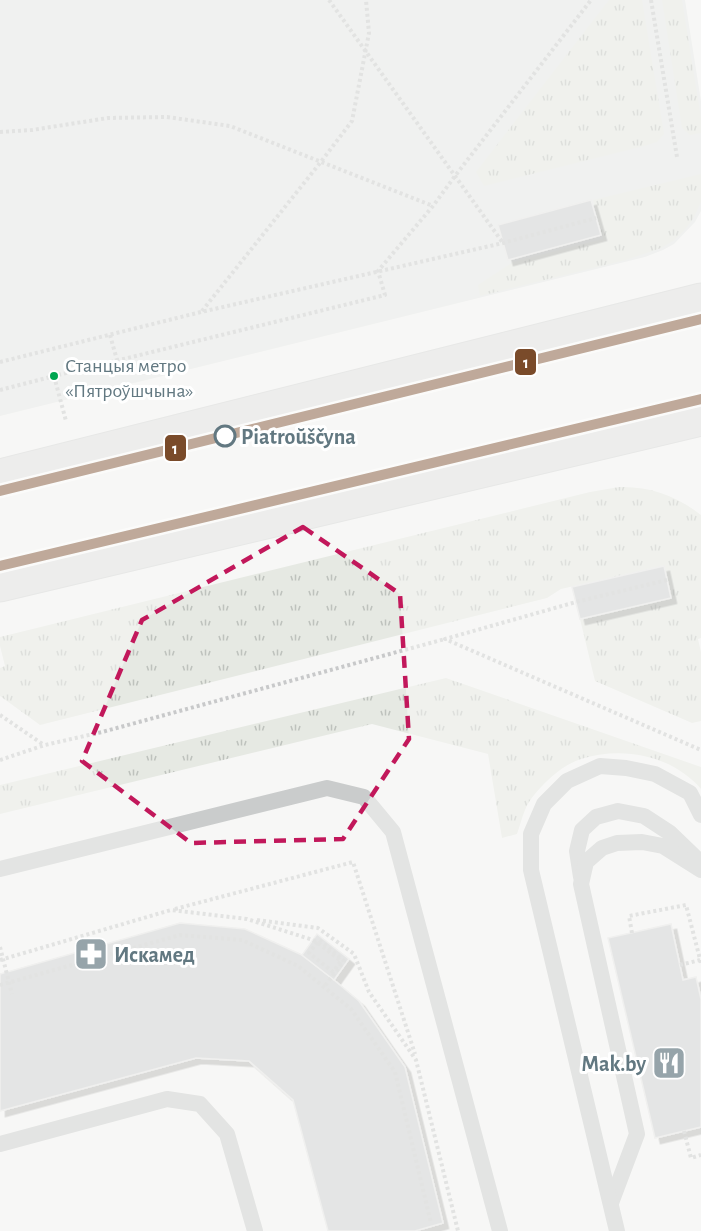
<svg xmlns="http://www.w3.org/2000/svg" width="701" height="1231" font-family="'Alegreya Sans',sans-serif">
<style>
.built{fill:#e7e9e8}
.grass{fill:url(#grass-tufts)}
.building{fill:#cdcfd0;stroke:#e6e6e6;stroke-width:1.5;filter:url(#shadow)}
.lines{fill:none;stroke-linecap:round;stroke-linejoin:round}
.primary-casing{stroke:#d3d4d4;stroke-width:35}
.path{stroke:#c8c9ca;stroke-width:4;stroke-dasharray:3 3;stroke-linecap:butt}
.lane{stroke:#cacccc;stroke-width:16}
.primary{stroke:#dfe0e0;stroke-width:33}
.metro-1-casing{stroke:#fff;stroke-width:15}
.metro-1{stroke:#7a4b2a;stroke-width:10}
.marked{fill:none;stroke:#c2185b;stroke-width:4.5;stroke-dasharray:12 8;stroke-linejoin:round}
.bus-dot{fill:#00a651;stroke:#fff;stroke-width:2}
.stop-dot{fill:#fff;stroke:#627881;stroke-width:3}
.labels{text-anchor:middle;stroke-width:6;stroke-linejoin:round;paint-order:stroke}
.bus-label{font-size:20px;fill:#627881;stroke:#fff;text-anchor:start}
.stop-label{font-size:22px;font-weight:bold;fill:#627881;stroke:#fff;text-anchor:start}
.poi-label{font-size:22px;font-weight:bold;fill:#627881;stroke:#fff;text-anchor:start}
.line-badge{stroke:#fff;stroke-width:2}
.badge-label{font-size:16px;text-anchor:middle;font-weight:bold;fill:#fff}
</style>
<defs>
<pattern id="grass-tufts" width="24" height="20" patternUnits="userSpaceOnUse" patternTransform="scale(1.5)"><rect width="24" height="20" fill="#e6e9e3"/><path d="M3 7l-1-3M5 7V3M7 7l1-3M15 17l-1-3M17 17v-4M19 17l1-3" fill="none" stroke="#bec2bd"/></pattern>
<filter id="shadow"><feDropShadow dx="5.5" dy="5.5" stdDeviation="0" flood-color="#0004"/></filter>
</defs>
<rect width="100%" height="100%" fill="#f7f7f6"/>
<!-- built -->
<polygon class="built" points="0,0 685,0 701,101 701,211 695,222 674,244 663,250 645,257 0,416"/>
<!-- grass -->
<g class="grass">
<polygon points="609,0 642,0 664,134 657,142 644,146 484,186 476,172"/>
<polygon points="662,0 682,0 701,118 701,133 690,135 682,128"/>
<polygon points="701,174 701,202 693,219 683,232 673,241 661,248 626,260 480,296 478,285 513,262 603,239 593,200"/>
<path d="M619,487c31,-1 58,9 82,28v123l-3,1 3,13v69l-9,2 -97,-42 -15,-62 91,-21 -8,-32 -102,23 -14,9 -507,127 -40,-29v-28l5,-2 -5,-20v-9l590,-145z"/>
<path d="M446,678l255,89v22c-29,-34 -79,-43 -120,-30 -19,6 -38,24 -50,40 -7,9 -10,24 -14,35l-15,4 -14,-84 -116,-30 -372,90v-29z"/>
</g>
<!-- building -->
<g class="building">
<polygon points="591,200 601,235 508,260 498,225"/>
<polygon points="664,566 671,598 580,619 572,587"/>
<polygon points="180,923 245,929 302,955 334,980 359,1001 405,1067 443,1223 415,1231 328,1231 293,1100 249,1061 196,1058 0,1111 0,974"/>
<polygon points="671,924 683,980 696,977 701,999 701,1127 655,1138 608,938"/>
<polygon points="317,934 349,959 334,980 302,955"/>
</g>
<g class="lines">
<defs>
<g id="primary">
<polyline points="0,476 701,300"/>
<polyline points="0,585 701,419"/>
</g>
</defs>
<!-- primary casing -->
<use href="#primary" class="primary-casing"/>
<!-- path -->
<g class="path">
<polyline points="329,0 503,243"/>
<polyline points="651,0 677,157"/>
<polyline points="0,132 32,130 108,118 167,117 230,126 433,206"/>
<polyline points="202,311 320,163 352,121 369,33 366,0"/>
<polyline points="110,335 117,360"/>
<polyline points="0,362 201,312 503,243 596,218"/>
<polyline points="54,376 66,421"/>
<polyline points="0,390 54,376 385,295 378,271 433,206 455,176 591,0"/>
<polyline points="667,580 576,602 445,639 701,750"/>
<polyline points="0,715 44,745"/>
<polyline points="0,760 45,745 102,732 445,639"/>
<polyline points="175,909 353,862 415,1054"/>
<polyline points="257,920 318,928 354,954 369,992 416,1060 458,1231"/>
<polyline points="632,933 629,916 686,905 701,963"/>
<polyline points="0,947 12,994"/>
<polyline points="0,960 171,910 247,919 313,940 318,943 341,961 333,972 309,953 319,940 344,961 324,987"/>
<polyline points="680,965 700,960"/>
<polyline points="0,985 180,935 242,940 298,966 351,1009 395,1072 431,1223"/>
<polyline points="684,1131 691,1158 701,1155"/>
</g>
<!-- lane -->
<g class="lane">
<polyline points="0,869 327,788 364,797 393,832 500,1231"/>
<polyline points="581,877 577,851 582,830 596,817 618,811 644,816 670,833 696,858"/>
<polyline points="0,1144 167,1099 200,1104 227,1134 255,1231"/>
<polyline points="611,1203 637,1134 581,884 586,862 602,848 617,843 642,842 663,846 701,870"/>
<polyline points="617,1231 531,870 531,834 544,804 567,781 600,766 626,768 655,774 690,793 701,815"/>
</g>
<!-- primary -->
<use href="#primary" class="primary"/>
<defs>
<g id="metro-1">
<polyline points="0,491 701,319"/>
<polyline points="0,566 701,399"/>
</g>
</defs>
<!-- metro-1 casing -->
<use href="#metro-1" class="metro-1-casing"/>
<!-- metro-1 -->
<use href="#metro-1" class="metro-1"/>
</g>
<!-- marked area -->
<path d="M0 0H701V1231H0ZM303,527l97,67 9,145 -66,100 -152,4 -109,-82 60,-141z" fill="#f7f7f6" fill-opacity=".55" fill-rule="evenodd"/>
<path class="marked" d="M303,527l97,67 9,145 -66,100 -152,4 -109,-82 60,-141z"/>
<!-- icons -->
<defs>
<symbol id="pharmacy-square" viewBox="-11 -11 22 22"><rect x="-9" y="-9" width="18" height="18" rx="4" fill="#96a4aa" stroke="#fff"/><path d="M-2-6h4v4h4v4h-4v4h-4v-4h-4v-4h4Z" fill="#fff"/></symbol>
<symbol id="restaurant-square" viewBox="-11 -11 22 22"><rect x="-9" y="-9" width="18" height="18" rx="4" fill="#96a4aa" stroke="#fff"/><path d="M-5-6h1v4h1v-4h1v4h1v-4h1v5L-1.5 .5V6h-2V.5L-5-1ZM5-6V6H3V1.5H1.5Q1.5-4 5-6Z" fill="#fff"/></symbol>
</defs>
<g fill-rule="evenodd">
<use href="#pharmacy-square" x="72" y="935" width="38" height="38"/>
<use href="#restaurant-square" x="650" y="1044" width="38" height="38"/>
</g>
<!-- markers -->
<circle class="bus-dot" cx="54" cy="376" r="5"/>
<circle class="stop-dot" cx="225" cy="436" r="10"/>
<g class="labels">
<!-- bus labels -->
<g class="bus-label">
<text x="65" y="372">Станцыя метро<tspan x="65" dy="25">«Пятроўшчына»</tspan></text>
</g>
<!-- stop labels -->
<g class="stop-label">
<text x="241" y="444">Piatroŭščyna</text>
</g>
<!-- poi labels -->
<g class="poi-label">
<text x="114" y="962">Искамед</text>
<text x="646" y="1071" text-anchor="end">Mak.by</text>
</g>
</g>
<g class="line-badge">
<rect x="514" y="348" width="23" height="28" rx="6" fill="#7a4b2a"/>
<rect x="164" y="434" width="23" height="28" rx="6" fill="#7a4b2a"/>
</g>
<g class="badge-label">
<text x="526" y="368">1</text>
<text x="175" y="454">1</text>
</g>
</svg>
